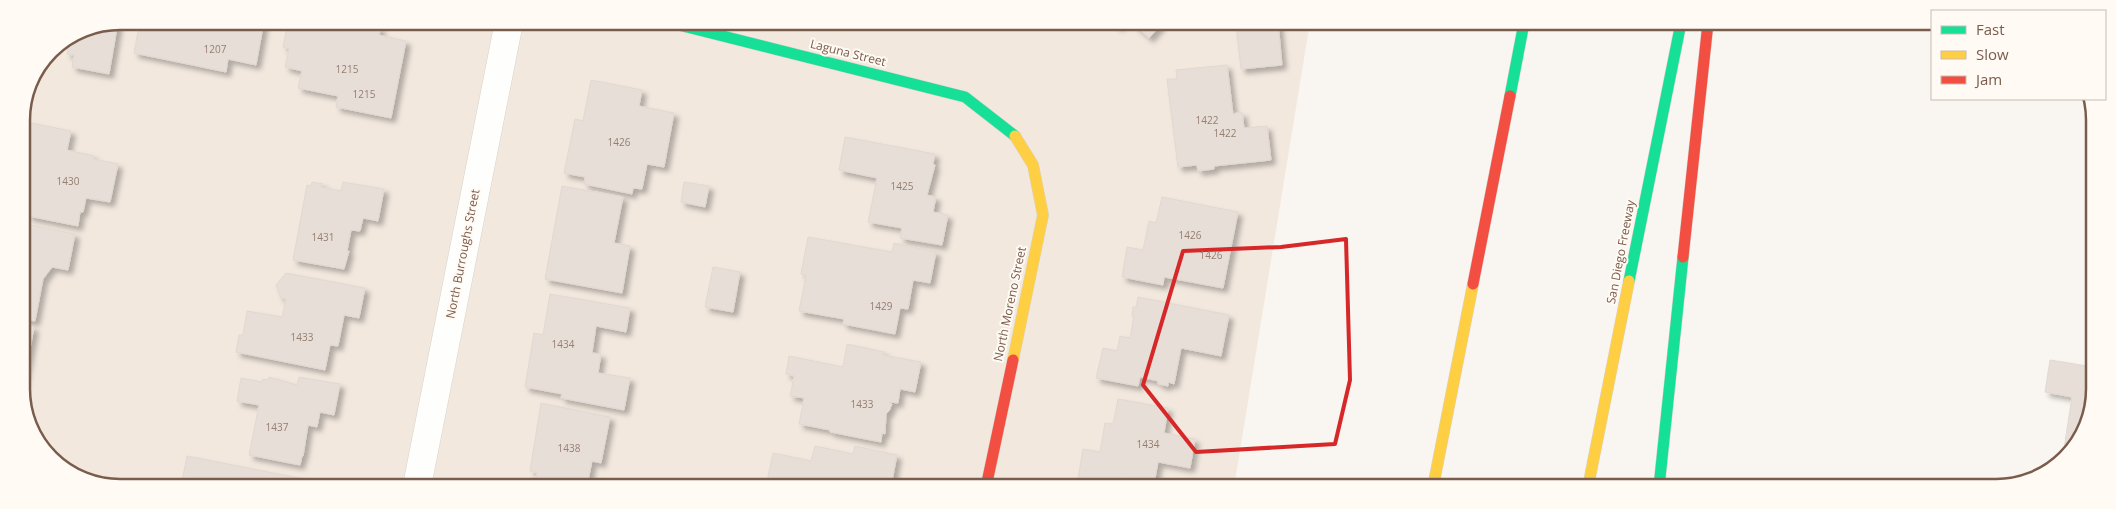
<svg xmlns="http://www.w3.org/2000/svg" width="2116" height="509" font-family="'Open Sans',sans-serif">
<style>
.residential{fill:#f2e8de}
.building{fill:#e6ded7;stroke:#e2d8d2;filter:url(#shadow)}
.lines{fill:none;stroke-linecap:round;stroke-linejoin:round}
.street-casing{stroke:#d7d1cb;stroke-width:29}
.fast-casing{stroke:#d9d2cb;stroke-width:12}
.slow-casing{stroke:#d9d2cb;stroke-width:12}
.jam-casing{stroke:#d9d2cb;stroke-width:12}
.street{stroke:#fefefd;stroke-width:28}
.fast{stroke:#16e098;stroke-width:11}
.slow{stroke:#ffcf43;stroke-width:11}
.jam{stroke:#f24e42;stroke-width:11}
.marked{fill:none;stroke:#d62828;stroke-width:4;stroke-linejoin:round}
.labels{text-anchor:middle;stroke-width:4;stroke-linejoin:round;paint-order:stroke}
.number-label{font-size:10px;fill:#977e72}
.street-label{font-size:12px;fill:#7a5c4d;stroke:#fffaf3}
.rim{fill:none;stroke:#7a5c4d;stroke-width:2.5}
</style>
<defs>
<filter id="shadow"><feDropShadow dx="4.5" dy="4.5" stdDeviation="2.5" flood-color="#0004"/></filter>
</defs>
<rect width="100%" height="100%" fill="#f9f5f0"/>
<!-- residential -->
<polygon class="residential" points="120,21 1310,22 1234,487 101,486 50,459 23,409 21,114 29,82 50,50 82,29"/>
<!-- building -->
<g class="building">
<polygon points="140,21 264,21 256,65 228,59 226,72 134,53"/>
<polygon points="288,21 352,21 381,28 379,35 406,41 391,118 336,107 338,96 298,88 302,71 285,67 289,49 283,47"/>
<polygon points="118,22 109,74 72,67 74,55 67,54 70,37 82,29"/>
<polygon points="1113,22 1123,22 1118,27"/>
<polygon points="1131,22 1163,22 1149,38"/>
<polygon points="1253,22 1278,22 1282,65 1241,69 1236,24"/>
<polygon points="1227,65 1233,114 1242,112 1244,128 1267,126 1271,160 1214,166 1214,169 1198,171 1197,165 1178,167 1167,79 1177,79 1176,70"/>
<polygon points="591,80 642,90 639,106 674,113 664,167 647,164 642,189 633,188 632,194 584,184 585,177 564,173 575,119 583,121"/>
<polygon points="21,121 71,131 67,150 94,156 93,159 118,164 110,202 86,198 83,212 80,212 78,226 28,216 30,202 27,201 24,215 22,215"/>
<polygon points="845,137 935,154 933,164 935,165 927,195 936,197 933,212 948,215 942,245 900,238 902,228 868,222 877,178 839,170"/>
<polygon points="312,182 323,184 321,187 341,191 343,182 384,189 378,221 363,218 360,231 351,230 347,251 349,251 344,269 293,260 307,185 311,186"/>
<polygon points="684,182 709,186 705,207 681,202"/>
<polygon points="562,186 623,197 614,243 630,246 622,293 545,279"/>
<polygon points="1162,197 1238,212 1223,288 1164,277 1163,285 1122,277 1127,247 1143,250 1149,221 1156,223"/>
<polygon points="22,223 75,234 68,270 52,267 43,279 35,321 23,319"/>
<polygon points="808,237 892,252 894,243 936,252 930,283 913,280 908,309 900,308 895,334 843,324 844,319 799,311 806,275 801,274"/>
<polygon points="713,267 740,272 733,312 705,307"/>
<polygon points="286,273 365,288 359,318 344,315 338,346 330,345 325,370 236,352 239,335 243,335 247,311 282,317 286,299 281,298 276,285"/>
<polygon points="550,294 630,308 626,332 596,326 592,353 601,354 598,373 630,378 624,410 561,398 562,394 525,387 534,333 543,335"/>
<polygon points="1138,297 1229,315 1221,356 1181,348 1174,384 1168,382 1168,386 1158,384 1158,381 1140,377 1138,386 1096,378 1103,348 1117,351 1120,336 1130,338 1134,316 1132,316 1133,307 1136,307"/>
<polygon points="23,325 34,327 23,387"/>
<polygon points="847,344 884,352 883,355 921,362 915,392 900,389 898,403 889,402 892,404 889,411 886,414 885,434 882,433 881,442 830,432 830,430 799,424 804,398 790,396 794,376 786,374 789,356 843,367"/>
<polygon points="2050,360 2093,367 2093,408 2062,462 2072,397 2045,392"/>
<polygon points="269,377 297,385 299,377 340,384 334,415 320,412 317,427 308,425 303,456 302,456 300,465 249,455 259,405 237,401 241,378 262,382 263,379 268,380"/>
<polygon points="1118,399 1168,408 1164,433 1195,439 1190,468 1158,462 1154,484 1120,478 1119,486 1078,479 1083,449 1100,452 1105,423 1113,424"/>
<polygon points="541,403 610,417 601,463 592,461 587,486 534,486 537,473 530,471"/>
<polygon points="815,446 853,454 855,446 897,455 891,486 874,483 874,487 766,486 773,453 811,461"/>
<polygon points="187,456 299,478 298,486 181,486"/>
</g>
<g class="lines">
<defs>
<polyline id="street" points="417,486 509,22"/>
<g id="fast">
<polyline points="667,22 965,97 1015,136"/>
<polyline points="1510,96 1524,23"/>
<polyline points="1629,281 1681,23"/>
<polyline points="1659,487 1683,257"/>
</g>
<g id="slow">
<polyline points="1013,360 1043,215 1033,165 1015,136"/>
<polyline points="1433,487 1473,284"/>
<polyline points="1588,487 1629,281"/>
</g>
<g id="jam">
<polyline points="1683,257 1708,23"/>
<polyline points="1473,284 1510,96"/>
<polyline points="986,487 1013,360"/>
</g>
</defs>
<!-- street casing -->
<use href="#street" class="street-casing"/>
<!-- fast casing -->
<use href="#fast" class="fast-casing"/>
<!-- slow casing -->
<use href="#slow" class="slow-casing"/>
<!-- jam casing -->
<use href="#jam" class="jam-casing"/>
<!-- street -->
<use href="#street" class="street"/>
<!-- fast -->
<use href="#fast" class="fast"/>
<!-- slow -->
<use href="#slow" class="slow"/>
<!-- jam -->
<use href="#jam" class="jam"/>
</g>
<!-- marked area -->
<path class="marked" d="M1346,239l4,141 -15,64 -139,8 -53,-67 40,-134 98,-4z"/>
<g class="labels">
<!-- number labels -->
<g class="number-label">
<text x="215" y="53">1207</text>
<text x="347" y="73">1215</text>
<text x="364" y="98">1215</text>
<text x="1207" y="124">1422</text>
<text x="1225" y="137">1422</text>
<text x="619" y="146">1426</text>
<text x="68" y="185">1430</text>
<text x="902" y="190">1425</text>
<text x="1190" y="239">1426</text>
<text x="323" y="241">1431</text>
<text x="1211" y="259">1426</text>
<text x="881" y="310">1429</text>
<text x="302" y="341">1433</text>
<text x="563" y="348">1434</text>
<text x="862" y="408">1433</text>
<text x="277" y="431">1437</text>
<text x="1148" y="448">1434</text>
<text x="569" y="452">1438</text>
</g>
<!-- street labels -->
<g class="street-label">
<text transform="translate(848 53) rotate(14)" y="4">Laguna Street</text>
<text transform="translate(1621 252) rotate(-79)" y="4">San Diego Freeway</text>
<text transform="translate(463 254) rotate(-79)" y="4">North Burroughs Street</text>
<text transform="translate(1010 304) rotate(-78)" y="4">North Moreno Street</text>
</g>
</g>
<!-- crop -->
<path d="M0 0H2116V509H0ZM120 30H1996A90 90 0 0 1 2086 120V389A90 90 0 0 1 1996 479H120A90 90 0 0 1 30 389V120A90 90 0 0 1 120 30Z" fill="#fffaf3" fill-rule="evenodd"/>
<path class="rim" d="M120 30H1996A90 90 0 0 1 2086 120V389A90 90 0 0 1 1996 479H120A90 90 0 0 1 30 389V120A90 90 0 0 1 120 30Z"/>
<!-- legend -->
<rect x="1931" y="10" width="175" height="90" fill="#fffaf3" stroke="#cabbb1"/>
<rect x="1941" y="26" width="25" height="8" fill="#16e098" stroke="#cabbb1"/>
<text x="1976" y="35" font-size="15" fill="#7a5c4d">Fast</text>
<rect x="1941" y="51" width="25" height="8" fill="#ffcf43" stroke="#cabbb1"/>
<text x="1976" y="60" font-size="15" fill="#7a5c4d">Slow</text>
<rect x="1941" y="76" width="25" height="8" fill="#f24e42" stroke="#cabbb1"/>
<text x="1976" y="85" font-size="15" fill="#7a5c4d">Jam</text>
</svg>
